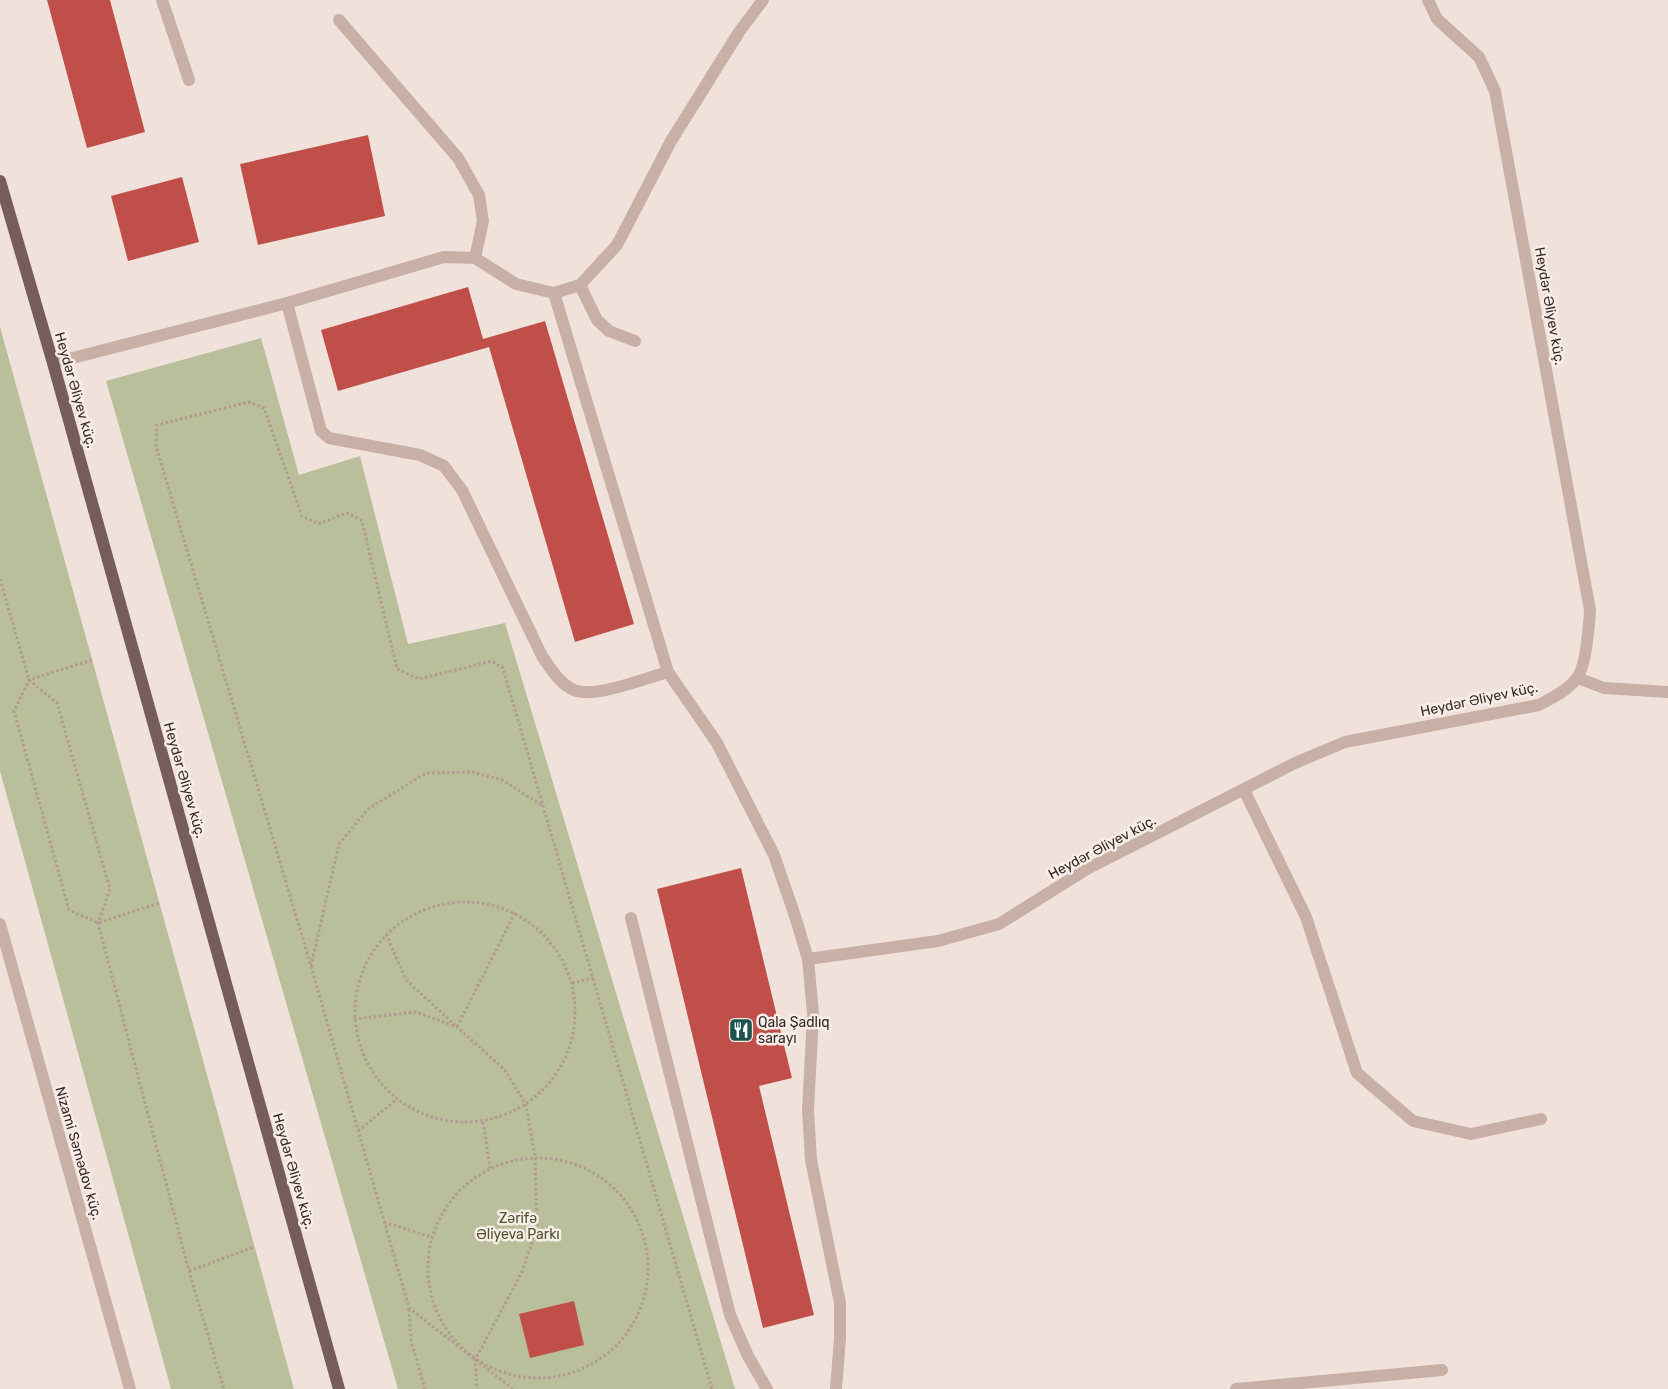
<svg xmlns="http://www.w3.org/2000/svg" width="1668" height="1389" font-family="Rubik,sans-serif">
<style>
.green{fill:#b9bf9b}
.building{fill:#c14f49}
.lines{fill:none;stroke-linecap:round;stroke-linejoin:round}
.path{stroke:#b49a92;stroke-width:3;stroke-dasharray:2.5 2.5;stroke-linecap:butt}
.minor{stroke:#c8b0a7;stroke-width:12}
.major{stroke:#765d59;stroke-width:12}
.labels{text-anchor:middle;stroke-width:5;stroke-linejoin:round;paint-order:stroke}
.street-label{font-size:14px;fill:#352927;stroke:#f8ede7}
.poi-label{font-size:14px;fill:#352927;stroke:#f8ede7;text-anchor:start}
.park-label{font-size:14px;fill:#4b522c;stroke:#f8ede7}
</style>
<rect width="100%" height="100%" fill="#f0e2db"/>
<!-- green -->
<g class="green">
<polygon points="0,327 294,1389 171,1389 0,771"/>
<polygon points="261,338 299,475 360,456 408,644 505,623 735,1389 398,1389 106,381"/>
</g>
<!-- building -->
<g class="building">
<polygon points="47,0 110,0 145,132 87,148"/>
<polygon points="368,135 385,216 258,245 240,164"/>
<polygon points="182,177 199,242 128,261 111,196"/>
<polygon points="468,287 483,339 545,321 634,624 575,642 489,347 338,391 321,330"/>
<polygon points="741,868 792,1078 759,1086 814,1315 763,1328 657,889"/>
<polygon points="574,1301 584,1345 530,1358 519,1314"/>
</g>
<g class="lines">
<!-- path -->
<g class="path">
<polyline points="0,579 29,680 57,703 110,889 98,923 189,1271 224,1389"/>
<polyline points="92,660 29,680 14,711 69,910 98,923 159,903"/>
<circle cx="465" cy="1012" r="110"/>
<polyline points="386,934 406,980 457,1027 515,913"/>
<polyline points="311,966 339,844 368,809 426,773 472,772 502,780 543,806"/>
<polyline points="572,983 594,978"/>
<polyline points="354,1019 416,1012 457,1027 505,1070 526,1105 535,1157 537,1227 523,1270 475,1360 477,1389"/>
<polyline points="483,1122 490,1168"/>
<polyline points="358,1131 396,1100"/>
<circle cx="538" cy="1268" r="110"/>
<polyline points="384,1222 431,1237"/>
<polyline points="189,1271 254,1247"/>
<polyline points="409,1309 411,1341 425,1389"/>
<polyline points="513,1389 409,1308 311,966 156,446 157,425 249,402 264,408 302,516 318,524 347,513 362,521 397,669 419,679 492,661 503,668 712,1389"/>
</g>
<!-- minor -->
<g class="minor">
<polyline points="162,0 189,80"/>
<polyline points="339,20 458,158 479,195 483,221 475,258"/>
<polyline points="580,285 597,320 609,331 635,341"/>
<polyline points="554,293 668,672 717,743 774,855 795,916 808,959 813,1014 808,1111 811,1160 840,1303 840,1338 836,1389"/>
<path d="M287,303l34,128 8,7 91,17 24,11 18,24 80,166c9,13 17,27 32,34 20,9 72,-12 94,-18"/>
<polyline points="53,363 287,303 444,257 475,258 516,284 554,293 580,285 617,245 671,141 739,32 763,0"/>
<polyline points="1578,678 1604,688 1668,692"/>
<polyline points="1244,790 1306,917 1357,1073 1413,1121 1471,1134 1541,1119"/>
<polyline points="631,918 730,1315 748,1356 767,1389"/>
<polyline points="0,924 130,1389"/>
<path d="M808,959l130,-18 61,-17 88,-55 208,-106 50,-21 194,-37c13,-7 28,-14 38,-27 9,-12 12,-52 13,-68l-95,-519 -16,-34 -42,-38 -9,-19"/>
<polyline points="1236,1389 1442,1370"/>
</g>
<!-- major -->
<polyline class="major" points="0,181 53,363 339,1389"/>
</g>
<!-- icons -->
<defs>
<symbol id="restaurant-square" viewBox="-11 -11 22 22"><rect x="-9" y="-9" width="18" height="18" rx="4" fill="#1f544e" stroke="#f8ede7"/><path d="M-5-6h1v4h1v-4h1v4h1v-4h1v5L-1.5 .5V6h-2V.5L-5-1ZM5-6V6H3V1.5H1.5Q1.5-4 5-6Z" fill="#fff"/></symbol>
</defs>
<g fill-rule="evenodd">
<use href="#restaurant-square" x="727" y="1016" width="28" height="28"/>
</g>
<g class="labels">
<!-- street labels -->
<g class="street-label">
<text transform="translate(1550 306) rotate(80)" y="5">Heydər Əliyev küç.</text>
<text transform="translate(76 390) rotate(74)" y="5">Heydər Əliyev küç.</text>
<text transform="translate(1479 699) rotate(-12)" y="5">Heydər Əliyev küç.</text>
<text transform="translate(185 780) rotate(74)" y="5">Heydər Əliyev küç.</text>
<text transform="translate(1102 847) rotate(-28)" y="5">Heydər Əliyev küç.</text>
<text transform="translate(79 1153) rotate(74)" y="5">Nizami Səmədov küç.</text>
<text transform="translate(294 1171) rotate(74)" y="5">Heydər Əliyev küç.</text>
</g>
<!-- poi labels -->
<g class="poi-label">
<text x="758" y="1027">Qala Şadlıq<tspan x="758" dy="16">sarayı</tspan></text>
</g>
<!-- park labels -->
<g class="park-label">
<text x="518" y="1223">Zərifə<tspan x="518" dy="16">Əliyeva Parkı</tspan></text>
</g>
</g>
</svg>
